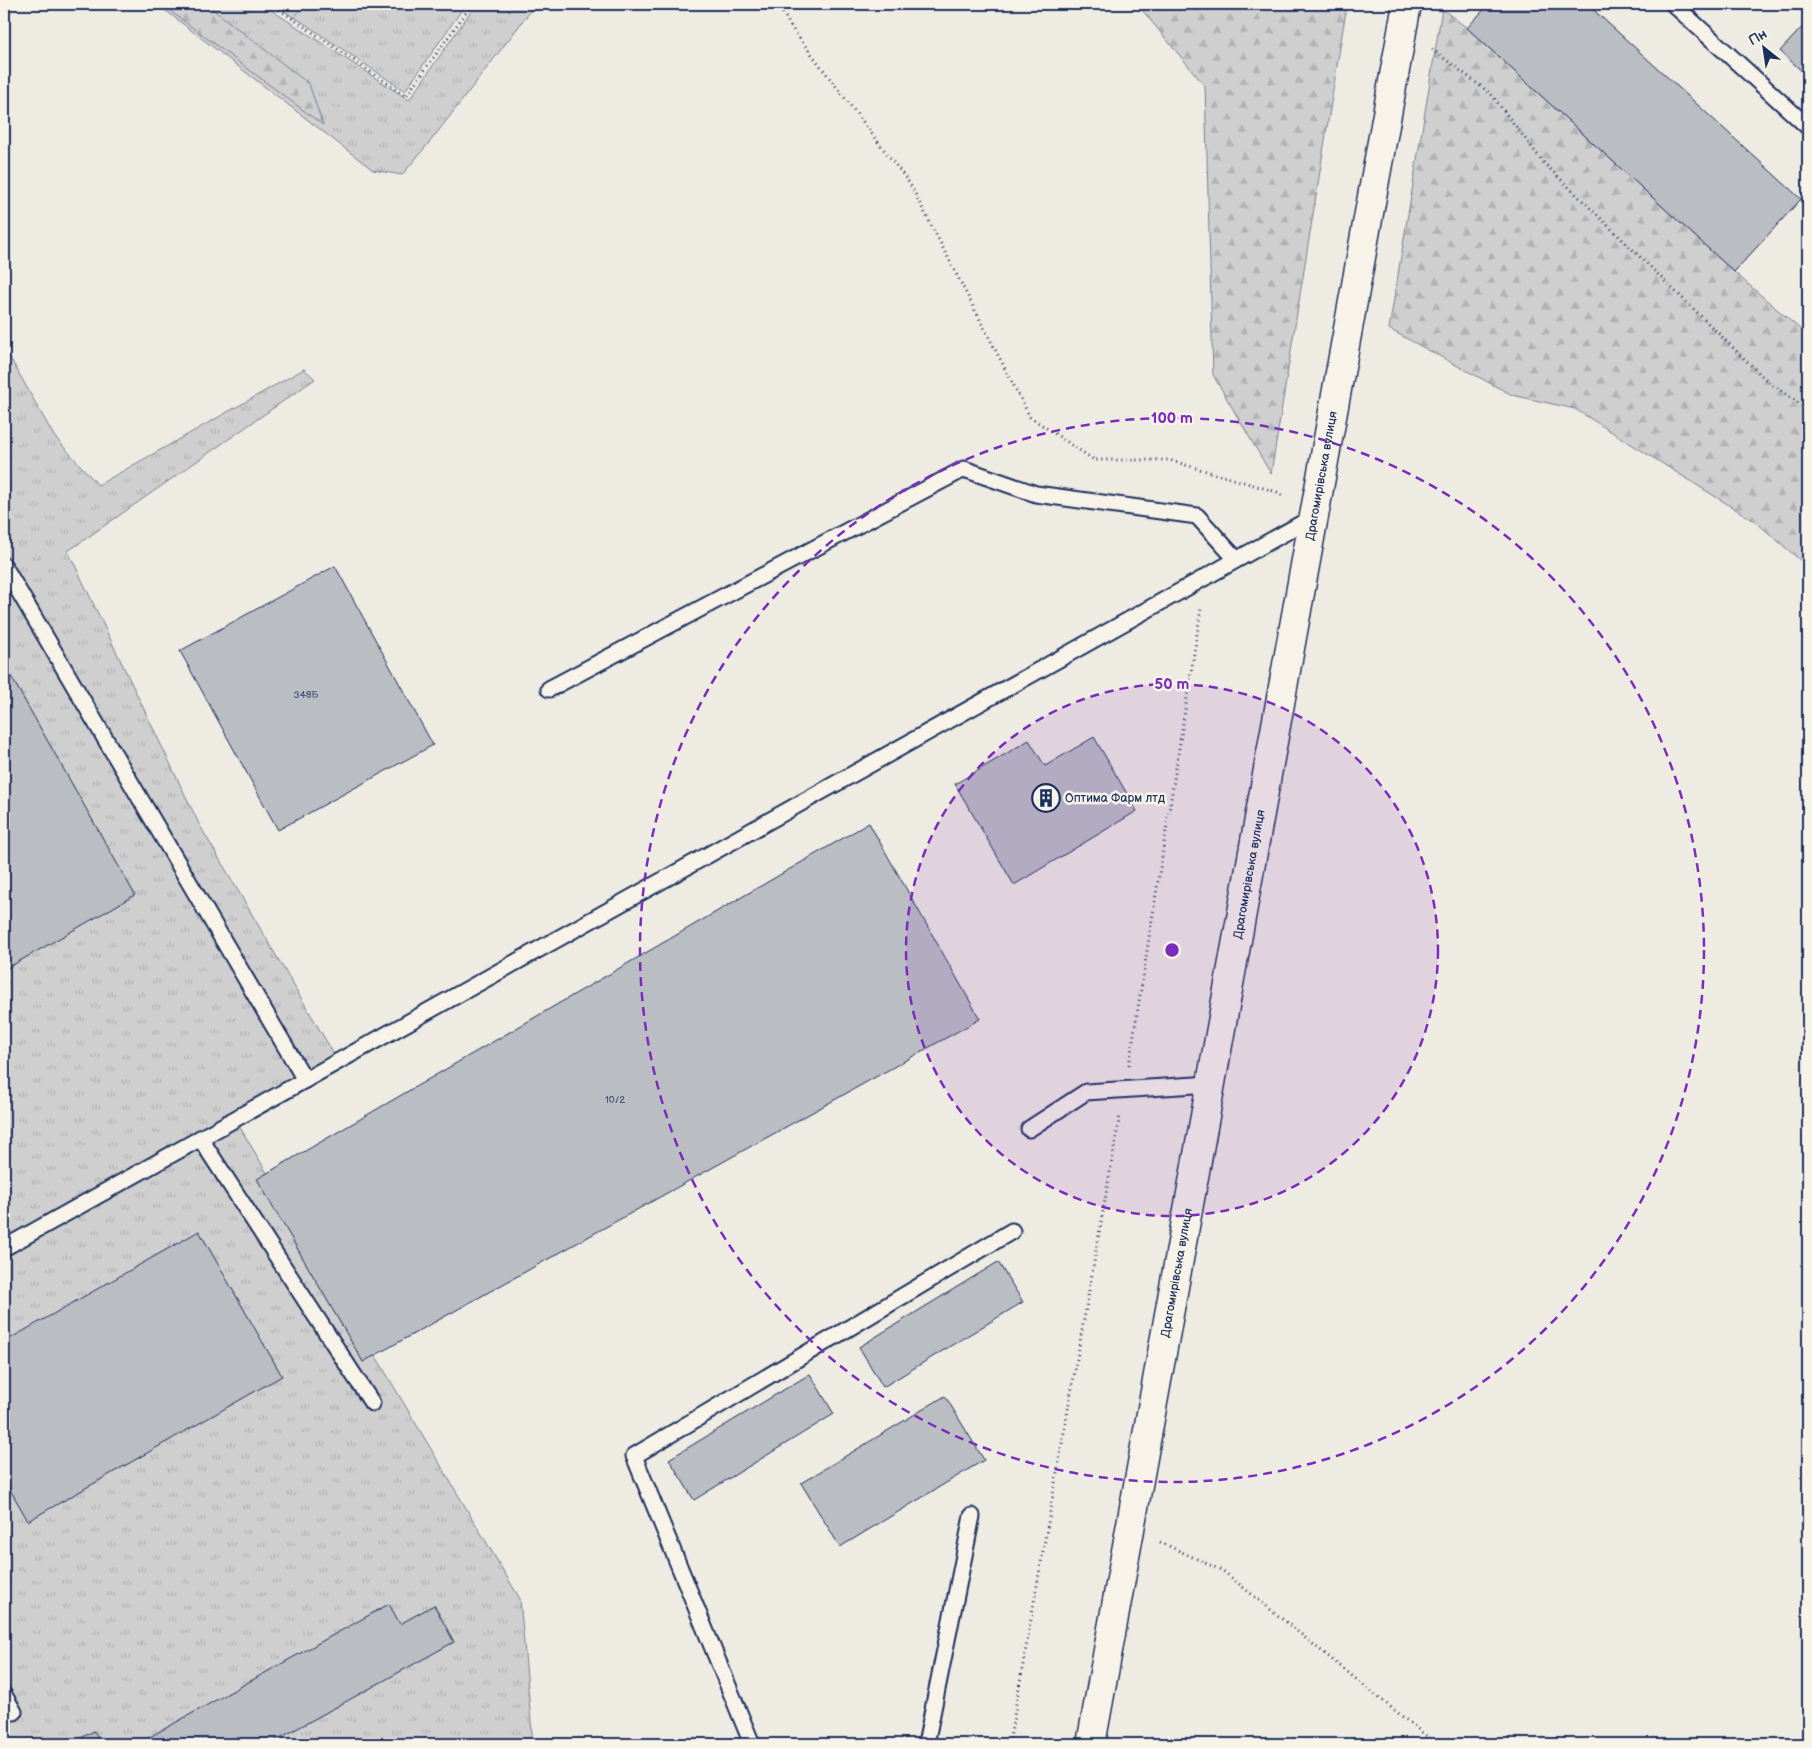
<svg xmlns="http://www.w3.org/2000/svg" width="1812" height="1748" font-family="'Balsamiq Sans',sans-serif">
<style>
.grass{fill:url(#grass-tufts);stroke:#757f96}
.forest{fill:url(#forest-firs);stroke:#757f96}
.garden{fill:#cfcfcf;stroke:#757f96}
.building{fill:#babdc2;stroke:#1b2f5e}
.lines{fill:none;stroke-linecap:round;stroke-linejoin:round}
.service-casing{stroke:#1b2f5e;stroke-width:19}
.minor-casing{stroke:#1b2f5e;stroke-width:31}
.path{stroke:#1b2f5e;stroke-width:3;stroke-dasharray:1 4;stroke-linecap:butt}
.service{stroke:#f7f3e8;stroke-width:15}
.minor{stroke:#f7f3e8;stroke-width:28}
.ring{fill:none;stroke:#7b2cbf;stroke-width:2.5;stroke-dasharray:9 6}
.labels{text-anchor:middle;stroke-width:5;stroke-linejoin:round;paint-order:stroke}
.number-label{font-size:10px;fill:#435277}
.street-label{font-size:12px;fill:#1b2f5e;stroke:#f7f3e8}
.poi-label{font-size:12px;fill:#1b2f5e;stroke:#f7f3e8;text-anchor:start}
.centre{fill:#7b2cbf;stroke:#f7f3e8;stroke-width:2.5}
.ring-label{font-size:15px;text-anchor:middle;font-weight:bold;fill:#7b2cbf;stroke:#f7f3e8;stroke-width:5;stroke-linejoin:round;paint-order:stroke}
</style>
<defs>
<pattern id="grass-tufts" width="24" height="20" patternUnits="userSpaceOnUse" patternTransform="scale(1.25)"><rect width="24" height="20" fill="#cfcfcf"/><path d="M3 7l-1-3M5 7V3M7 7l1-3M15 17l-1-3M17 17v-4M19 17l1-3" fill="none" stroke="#b1b2b4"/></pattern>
<pattern id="forest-firs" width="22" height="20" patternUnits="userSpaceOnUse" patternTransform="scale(1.25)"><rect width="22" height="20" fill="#cfcfcf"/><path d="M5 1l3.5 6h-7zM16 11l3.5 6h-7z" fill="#b1b2b4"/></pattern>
</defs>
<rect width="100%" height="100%" fill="#eeebe2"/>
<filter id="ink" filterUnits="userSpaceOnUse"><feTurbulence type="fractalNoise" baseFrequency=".02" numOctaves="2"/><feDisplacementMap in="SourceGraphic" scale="10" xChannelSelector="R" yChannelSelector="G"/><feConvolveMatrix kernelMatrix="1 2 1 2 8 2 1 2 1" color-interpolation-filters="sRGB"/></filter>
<g filter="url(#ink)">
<!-- grass -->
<g class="grass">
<polygon points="157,4 262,4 409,100 476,4 536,4 433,138 402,175 373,170"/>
<polygon points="275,4 466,4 405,91"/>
<polygon points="4,347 54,436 98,485 304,369 315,379 68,551 200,826 338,1061 235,1119 520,1599 533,1744 4,1744"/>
</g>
<!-- forest -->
<g class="forest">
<polygon points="161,4 206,4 309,84 323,125"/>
<polygon points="1137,4 1347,4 1271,474 1213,375 1205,86"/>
<polygon points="1442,9 1467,28 1734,272 1808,336 1808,567 1756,522 1575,409 1512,395 1389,329"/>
</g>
<!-- garden -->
<polygon class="garden" points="275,4 304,4 294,18"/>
<!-- building -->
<g class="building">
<polygon points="1489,4 1587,4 1801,199 1734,272 1467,28"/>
<polygon points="1808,21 1808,77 1780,51"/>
<polygon points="335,566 433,745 278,830 180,651"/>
<polygon points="4,664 135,895 4,970"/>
<polygon points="1094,737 1137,811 1014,885 955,784 1029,740 1045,766"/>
<polygon points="869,823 980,1019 363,1362 257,1179"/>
<polygon points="199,1231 282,1376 28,1521 4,1479 4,1342"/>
<polygon points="998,1262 1023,1302 883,1387 859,1347"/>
<polygon points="810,1374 834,1414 694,1500 669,1459"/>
<polygon points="945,1396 984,1460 840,1547 801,1483"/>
<polygon points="389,1604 400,1624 434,1605 454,1642 269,1744 137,1744"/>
<polygon points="94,1731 101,1744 69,1744"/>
</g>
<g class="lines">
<defs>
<g id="service">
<polyline points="1673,4 1808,127"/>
<polyline points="4,566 305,1080"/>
<polyline points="549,689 964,469 1036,494 1197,516 1236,559"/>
<polyline points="1029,1129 1086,1092 1211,1084"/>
<polyline points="200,1138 372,1403"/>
<polyline points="4,1248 1315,516"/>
<polyline points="4,1695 14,1712"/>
<polyline points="752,1744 634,1456 1012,1231"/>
<polyline points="926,1744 972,1516"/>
</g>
<g id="minor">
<path id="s1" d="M1091,1744l316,-1740"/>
</g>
</defs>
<!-- service casing -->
<use href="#service" class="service-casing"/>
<!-- minor casing -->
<use href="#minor" class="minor-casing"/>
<!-- path -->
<g class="path">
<polyline points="271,4 406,96 472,4"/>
<polyline points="778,4 791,27 910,184 1030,417 1094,460 1169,460 1277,492 1284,497"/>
<polyline points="1432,49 1491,94 1543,162 1765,379 1808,410"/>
<polyline points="1129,1065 1201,609"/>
<polyline points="1160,1542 1223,1571 1436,1744"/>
<polyline points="1009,1744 1120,1115"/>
</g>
<!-- service -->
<use href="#service" class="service"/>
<!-- minor -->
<use href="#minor" class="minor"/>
</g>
</g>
<!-- distance rings -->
<circle cx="1172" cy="950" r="266" fill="#7b2cbf" fill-opacity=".12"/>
<g class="ring">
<circle cx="1172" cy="950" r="266"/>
<circle cx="1172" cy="950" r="532"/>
</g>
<!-- icons -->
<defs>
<symbol id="building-ring" viewBox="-11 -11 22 22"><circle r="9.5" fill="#f7f3e8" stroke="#1b2f5e" stroke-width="1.5"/><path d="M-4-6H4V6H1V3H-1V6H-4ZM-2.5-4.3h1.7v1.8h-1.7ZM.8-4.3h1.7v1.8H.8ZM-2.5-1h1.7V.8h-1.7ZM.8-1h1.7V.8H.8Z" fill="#1b2f5e"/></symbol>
</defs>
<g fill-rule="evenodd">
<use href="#building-ring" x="1030" y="782" width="32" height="32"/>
</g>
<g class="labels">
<!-- number labels -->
<g class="number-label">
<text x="306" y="698">348Б</text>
<text x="615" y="1103">10/2</text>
</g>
<!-- street labels -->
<g class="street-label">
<text dy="4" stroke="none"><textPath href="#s1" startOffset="1289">Драгомирівська вулиця</textPath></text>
<text dy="4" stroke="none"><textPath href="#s1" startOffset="884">Драгомирівська вулиця</textPath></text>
<text dy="4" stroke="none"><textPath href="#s1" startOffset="479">Драгомирівська вулиця</textPath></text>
</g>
<!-- poi labels -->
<g class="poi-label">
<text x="1065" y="802">Оптима Фарм лтд</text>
</g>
</g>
<circle cx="1172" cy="950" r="8" class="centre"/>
<g class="ring-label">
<text x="1172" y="423">100 m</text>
<text x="1172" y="689">50 m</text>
</g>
<!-- margin -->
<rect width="1812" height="1748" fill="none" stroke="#f7f3e8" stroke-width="20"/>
<rect x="10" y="10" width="1792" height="1728" fill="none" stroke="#1b2f5e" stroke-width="2" filter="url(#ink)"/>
<!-- north arrow -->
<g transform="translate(1764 48) rotate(330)" stroke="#f7f3e8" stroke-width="4" paint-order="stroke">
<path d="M0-4L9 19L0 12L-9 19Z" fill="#1b2f5e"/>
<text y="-8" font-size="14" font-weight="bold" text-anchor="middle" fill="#1b2f5e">Пн</text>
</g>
</svg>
